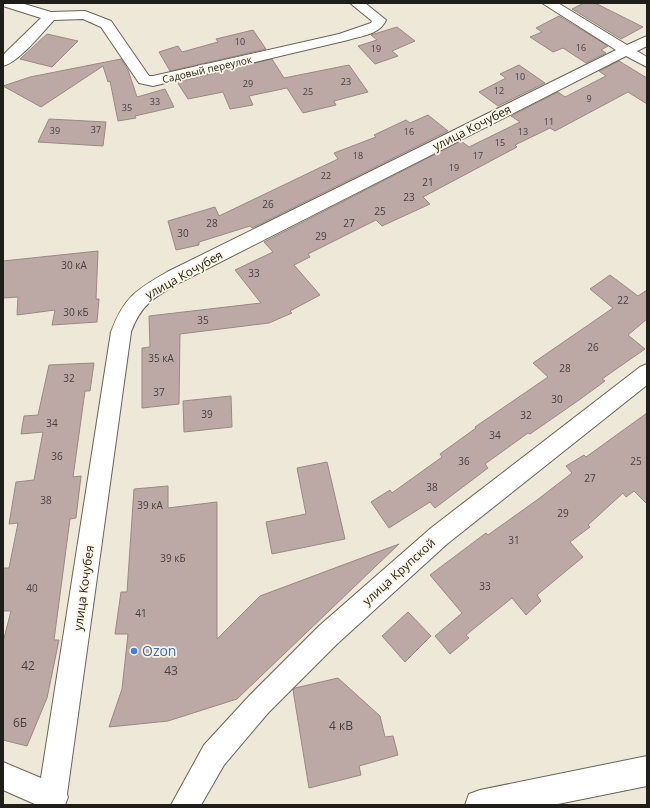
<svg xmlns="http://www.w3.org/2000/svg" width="650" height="808" font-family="'Open Sans',sans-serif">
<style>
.building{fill:#bca9a6;stroke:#998884}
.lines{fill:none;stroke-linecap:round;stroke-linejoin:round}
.minor-casing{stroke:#696457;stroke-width:2}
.secondary-casing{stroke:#696457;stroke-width:2}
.minor{fill:#fff;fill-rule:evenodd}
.secondary{fill:#fff;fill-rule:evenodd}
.shop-dot{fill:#3f7fe0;stroke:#fbf5e5;stroke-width:1.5}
.labels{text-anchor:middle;stroke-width:3.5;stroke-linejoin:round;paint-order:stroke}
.far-number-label{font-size:9px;fill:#47413c}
.far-street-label{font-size:10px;fill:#201e19;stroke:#fbf5e5}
.number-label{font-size:10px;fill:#47413c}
.street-label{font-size:12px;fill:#201e19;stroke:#fbf5e5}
.near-number-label{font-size:12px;fill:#47413c}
.near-shop-label{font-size:14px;fill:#366cbe;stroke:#fbf5e5;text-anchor:start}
</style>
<rect width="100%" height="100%" fill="#eee8d8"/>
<!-- building -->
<g class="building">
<polygon points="584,3 595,3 643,27 621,39 572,9"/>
<polygon points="559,16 608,46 601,50 606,53 586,63 563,48 553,52 530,37 542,32 536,28"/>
<polygon points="397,27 415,41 392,51 398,56 375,64 358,46 377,40 371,35"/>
<polygon points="253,30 266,49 170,71 159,52 178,46 182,52 218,42 216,39"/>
<polygon points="47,34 78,41 52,67 20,59"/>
<polygon points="121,59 128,70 137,97 165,89 174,107 135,116 136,118 118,121 110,81 108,82 103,66 41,107 3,86 30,77"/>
<polygon points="272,59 284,78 349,65 368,92 334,101 336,105 303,113 287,88 249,96 253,105 230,109 223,92 188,99 177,82"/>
<polygon points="619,61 647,78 647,104 628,92 555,131 550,128 515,145 517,147 423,197 430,204 382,226 376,220 308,254 310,257 294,265 320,295 290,311 292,313 269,323 180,334 179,404 142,408 142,348 150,347 149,316 261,303 235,270 273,252 264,242 461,141 469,147 520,122 511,116 558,92 565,97 606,76 599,71"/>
<polygon points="519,65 545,83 498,106 479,92 506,78 500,74"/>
<polygon points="428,115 448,131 252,228 250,226 199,242 199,245 176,250 168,221 215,207 219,216 338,159 334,153 376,137 374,135 406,120 410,123"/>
<polygon points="49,119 106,122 103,146 38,142"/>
<polygon points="98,251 96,299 99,299 97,322 52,325 55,310 17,315 18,297 3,298 3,261"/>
<polygon points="610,275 638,296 647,290 647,319 628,335 645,349 602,379 605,381 579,400 530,434 528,433 485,464 488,468 435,508 430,502 389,528 371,502 390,490 392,493 442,457 440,454 476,428 475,427 548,377 533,363 613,308 590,289"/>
<polygon points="94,363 90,391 85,391 73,477 81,476 76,518 70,519 54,640 59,640 47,698 27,746 3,740 3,642 11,611 3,611 3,568 9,568 18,523 9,524 16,482 34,480 43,432 21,434 24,416 38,415 49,365"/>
<polygon points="231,396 232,427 184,432 183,401"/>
<polygon points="647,413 647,504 634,491 626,497 623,493 588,525 590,527 570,542 583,557 537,595 541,601 526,615 512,598 466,635 469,638 450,654 435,636 462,613 430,575 486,533 488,535 537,500 572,473 566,466 584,455 586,457"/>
<polygon points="327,462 345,539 272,554 266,522 306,514 297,468"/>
<polygon points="168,486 168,508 217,502 217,639 260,596 399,544 237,699 168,721 109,727 122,689 128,634 115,634 121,592 127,592 134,489"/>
<polygon points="408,612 431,636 405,662 382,636"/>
<polygon points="338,678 380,716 385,737 393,736 398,755 359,766 361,775 309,788 293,690 295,688"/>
</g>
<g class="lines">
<defs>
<g id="minor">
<path d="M3,3h18l30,9 34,-1 26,10 38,55h4l186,-42 32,-11 1,-2 -22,-18h15l21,17c-6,14 -24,16 -38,20l-195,46 -14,-3 -38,-56 -18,-8 -29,1c-12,13 -35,42 -51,46v-11l38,-37 -38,-12z"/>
<path d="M542,3h16l69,42 20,-9v10l-10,5 10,6v10l-21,-11 -445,226c-25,14 -40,22 -50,50l-64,462 1,3 -3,8h-28l-34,-15v-28l38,16 70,-446c13,-35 25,-42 56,-60l449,-222z"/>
<polygon points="647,364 647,385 447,544 337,644 268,713 224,765 201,805 171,805 204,745 250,695 319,626 431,528 640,367"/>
</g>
<polygon id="secondary" points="647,756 647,786 553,805 465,805 469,794 480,790"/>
</defs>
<!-- minor casing -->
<use href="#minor" class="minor-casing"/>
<!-- secondary casing -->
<use href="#secondary" class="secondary-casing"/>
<!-- minor -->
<use href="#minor" class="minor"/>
<!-- secondary -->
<use href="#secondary" class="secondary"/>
</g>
<!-- markers -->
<circle class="shop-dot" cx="134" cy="651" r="4"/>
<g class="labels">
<!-- far-number labels -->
<g class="far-number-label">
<text x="240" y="45">10</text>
<text x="581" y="51">16</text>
<text x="376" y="52">19</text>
<text x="520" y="80">10</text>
<text x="346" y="85">23</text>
<text x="248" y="87">29</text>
<text x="499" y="94">12</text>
<text x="308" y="95">25</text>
<text x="589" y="102">9</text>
<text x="155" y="105">33</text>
<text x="127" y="111">35</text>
<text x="549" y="125">11</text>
<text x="96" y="133">37</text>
<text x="55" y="134">39</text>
<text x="409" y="135">16</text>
<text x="523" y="135">13</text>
<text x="500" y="146">15</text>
<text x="358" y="159">18</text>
<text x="478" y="159">17</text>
<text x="454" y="171">19</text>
<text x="326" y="179">22</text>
</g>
<!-- far-street labels -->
<g class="far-street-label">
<text transform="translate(207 69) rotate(-13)" y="4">Садовый переулок</text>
</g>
<!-- number labels -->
<g class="number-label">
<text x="428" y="186">21</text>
<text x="409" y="201">23</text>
<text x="268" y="208">26</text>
<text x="380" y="215">25</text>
<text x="212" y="227">28</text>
<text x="349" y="227">27</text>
<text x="183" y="237">30</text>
<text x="321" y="240">29</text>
<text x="74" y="269">30 кА</text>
<text x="254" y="277">33</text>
<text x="623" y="304">22</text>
<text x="76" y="316">30 кБ</text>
<text x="203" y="324">35</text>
<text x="593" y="351">26</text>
<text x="161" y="362">35 кА</text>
<text x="565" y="372">28</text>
<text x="69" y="382">32</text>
<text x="159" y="396">37</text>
<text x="557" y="403">30</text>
<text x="207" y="418">39</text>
<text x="526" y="419">32</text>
<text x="52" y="427">34</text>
<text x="495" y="439">34</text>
<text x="57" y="460">36</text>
<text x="464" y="465">36</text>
<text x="636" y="465">25</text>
<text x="590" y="482">27</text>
<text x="432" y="491">38</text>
<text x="46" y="504">38</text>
<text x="150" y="509">39 кА</text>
<text x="563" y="517">29</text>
<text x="514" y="544">31</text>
<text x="173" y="562">39 кБ</text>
<text x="485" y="590">33</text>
<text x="32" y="592">40</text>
<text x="141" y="617">41</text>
</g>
<!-- street labels -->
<g class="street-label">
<text transform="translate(472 128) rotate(-27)" y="4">улица Кочубея</text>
<text transform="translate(184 275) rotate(-29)" y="4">улица Кочубея</text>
<text transform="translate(399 572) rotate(-42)" y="4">улица Крупской</text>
<text transform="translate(84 588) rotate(-82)" y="4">улица Кочубея</text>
</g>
<!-- near-number labels -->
<g class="near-number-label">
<text x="28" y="670">42</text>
<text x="171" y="675">43</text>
<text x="20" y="727">6Б</text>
<text x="341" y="730">4 кВ</text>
</g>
<!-- near-shop labels -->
<g class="near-shop-label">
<text x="142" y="656">Ozon</text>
</g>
</g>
<!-- border -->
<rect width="650" height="808" fill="none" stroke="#201e19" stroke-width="8"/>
</svg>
